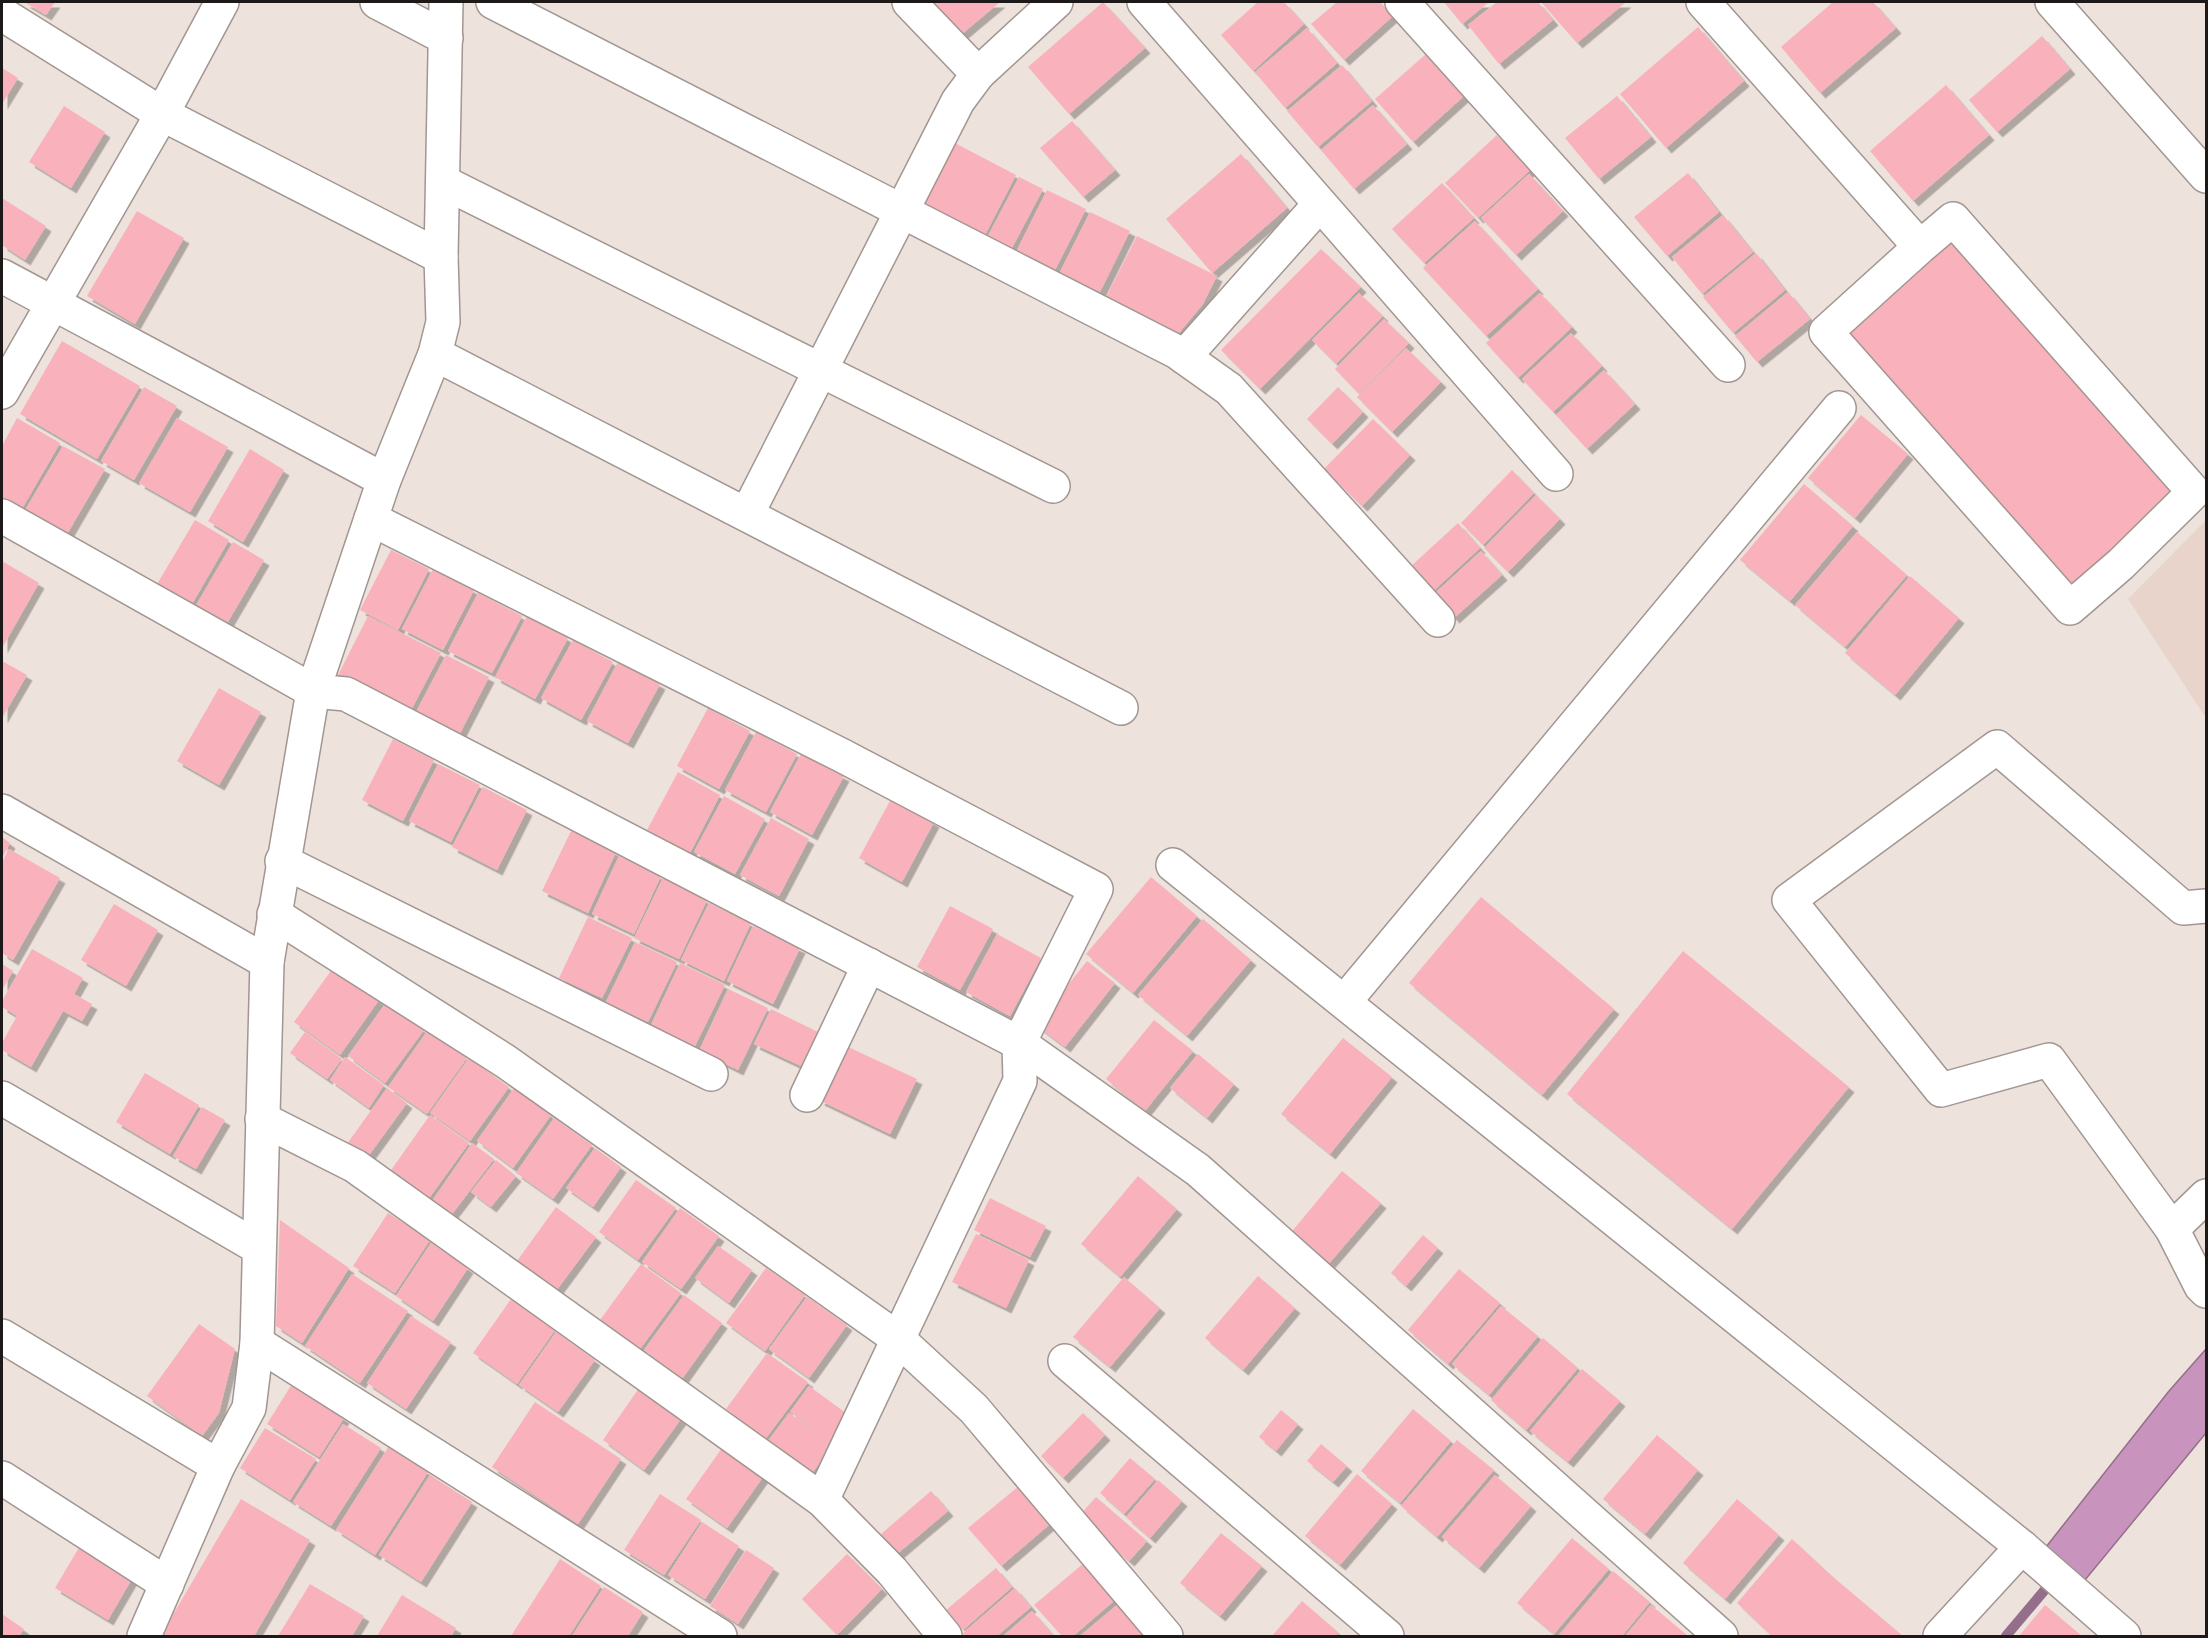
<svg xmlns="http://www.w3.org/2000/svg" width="2208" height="1638" font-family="Roboto,sans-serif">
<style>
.built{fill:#e8d4cb}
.water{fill:#c893bc;stroke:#956e8b;stroke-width:1.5}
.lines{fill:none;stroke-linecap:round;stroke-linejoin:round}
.stream{stroke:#956e8b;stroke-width:10}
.building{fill:#f9b1bc;filter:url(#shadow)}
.minor-casing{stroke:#a19691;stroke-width:36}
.minor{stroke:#fff;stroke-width:33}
</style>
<defs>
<filter id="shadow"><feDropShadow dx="5.5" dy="5.5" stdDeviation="0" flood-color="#0004"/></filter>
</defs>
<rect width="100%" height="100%" fill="#eee2dd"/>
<!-- built -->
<polygon class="built" points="2206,520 2206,718 2128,599"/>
<!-- water -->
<polygon class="water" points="2206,1349 2206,1433 2085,1580 2046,1547 2169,1391"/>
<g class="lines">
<!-- stream -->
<polyline class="stream" points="2006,1636 2054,1579"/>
</g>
<!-- building -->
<g class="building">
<polygon points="24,2 55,2 46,15"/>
<polygon points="923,2 1000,2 956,39"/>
<polygon points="1103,2 1145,48 1069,114 1028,67"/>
<polygon points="1258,2 1284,2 1304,24 1253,71 1221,35"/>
<polygon points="1337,2 1380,2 1393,16 1344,60 1311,24"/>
<polygon points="1444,2 1489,2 1462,24"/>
<polygon points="1497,2 1538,2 1553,20 1499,64 1468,25"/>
<polygon points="1541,2 1626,2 1577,43"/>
<polygon points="1833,2 1873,2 1896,28 1820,93 1781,47"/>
<polygon points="1698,27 1744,81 1666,148 1620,94"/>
<polygon points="1307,28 1337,63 1285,108 1255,72"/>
<polygon points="2042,36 2070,69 1997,132 1969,100"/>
<polygon points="1426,54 1464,96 1413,142 1375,99"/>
<polygon points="1342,65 1372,101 1318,147 1287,111"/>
<polygon points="2,68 18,78 2,104"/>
<polygon points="1946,85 1989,135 1913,201 1870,151"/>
<polygon points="1617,96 1651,137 1599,179 1565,138"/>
<polygon points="1373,105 1407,144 1354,189 1321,150"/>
<polygon points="64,106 105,132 71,188 29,162"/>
<polygon points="1072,121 1115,170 1083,197 1040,148"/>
<polygon points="1497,135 1530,170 1478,218 1445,183"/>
<polygon points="951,141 1016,175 985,235 920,201"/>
<polygon points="1241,154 1287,208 1212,273 1166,219"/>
<polygon points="1688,173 1719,212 1667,256 1634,217"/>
<polygon points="1529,174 1563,211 1516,255 1481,218"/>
<polygon points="1019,177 1043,189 1012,248 988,236"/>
<polygon points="1442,183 1474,218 1424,263 1392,229"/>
<polygon points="1047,190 1086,209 1055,270 1017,250"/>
<polygon points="2,198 46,226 25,260 2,245"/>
<polygon points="137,211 184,238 135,324 87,296"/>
<polygon points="1090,212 1130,231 1100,292 1060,272"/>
<polygon points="1723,215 1753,252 1702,294 1672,257"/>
<polygon points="1475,221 1538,289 1486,336 1423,268"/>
<polygon points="1953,227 2187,490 2067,597 1833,334"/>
<polygon points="1137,236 1217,276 1203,304 1178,334 1106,297"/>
<polygon points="1321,249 1361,287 1260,389 1221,350"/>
<polygon points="1756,253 1785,290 1733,333 1703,297"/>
<polygon points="1788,292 1810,319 1757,362 1735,336"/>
<polygon points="1359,293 1383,316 1336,364 1312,340"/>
<polygon points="1540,293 1572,327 1518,378 1486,343"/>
<polygon points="1384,319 1409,343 1359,394 1335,369"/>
<polygon points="1571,333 1602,366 1553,412 1522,379"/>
<polygon points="62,341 140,386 97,459 20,414"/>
<polygon points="1406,348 1441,382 1392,432 1357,397"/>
<polygon points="1604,370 1635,404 1587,449 1556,415"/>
<polygon points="144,387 177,406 134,480 101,461"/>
<polygon points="1338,387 1363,412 1332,444 1307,419"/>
<polygon points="1861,415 1908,454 1855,518 1808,478"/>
<polygon points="17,418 60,443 19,514 2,503 2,446"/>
<polygon points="177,418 228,447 190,512 139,483"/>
<polygon points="1373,419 1410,455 1362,506 1324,469"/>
<polygon points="63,446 105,469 63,541 21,517"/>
<polygon points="250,449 284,470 243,542 208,521"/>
<polygon points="1512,470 1534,493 1483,545 1461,523"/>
<polygon points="1804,484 1853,526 1790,601 1740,560"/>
<polygon points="1536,495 1560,519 1508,572 1484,548"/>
<polygon points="195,520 229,540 188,611 153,591"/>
<polygon points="1458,523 1480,548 1431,593 1409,568"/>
<polygon points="1857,532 1907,575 1845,647 1795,605"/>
<polygon points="233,542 264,560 222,632 191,614"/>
<polygon points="391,550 429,569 398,630 360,610"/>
<polygon points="1481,551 1502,575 1454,618 1433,595"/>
<polygon points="2,561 39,583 2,648"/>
<polygon points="433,569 474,590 443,650 402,629"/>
<polygon points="1910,576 1959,618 1895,695 1845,653"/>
<polygon points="478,593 522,616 492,673 448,651"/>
<polygon points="368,616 441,653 409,714 337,677"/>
<polygon points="527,616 568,638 535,699 495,677"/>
<polygon points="573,640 613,662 581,720 541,698"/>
<polygon points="446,655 489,677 458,737 415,714"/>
<polygon points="2,661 27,675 2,718"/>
<polygon points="618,662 660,684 628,743 587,721"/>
<polygon points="219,688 261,712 219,785 177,761"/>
<polygon points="708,708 750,731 719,789 677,766"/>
<polygon points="756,732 797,754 766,812 725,790"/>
<polygon points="393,739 434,760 403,821 362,800"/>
<polygon points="801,754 844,776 812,835 770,812"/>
<polygon points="438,764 480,785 451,842 409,821"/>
<polygon points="678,772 720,795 690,853 647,830"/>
<polygon points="483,787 527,810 497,870 452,847"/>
<polygon points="724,796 765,819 735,874 694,852"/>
<polygon points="891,799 934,822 902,882 859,858"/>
<polygon points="771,818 809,839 779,896 740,875"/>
<polygon points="571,831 616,852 588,913 542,891"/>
<polygon points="2,837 10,843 2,858"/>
<polygon points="9,849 60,878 13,960 2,953 2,862"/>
<polygon points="619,856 661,876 634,934 592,914"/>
<polygon points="1151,877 1197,916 1133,993 1086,954"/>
<polygon points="663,878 707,900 679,959 634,938"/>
<polygon points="1481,897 1614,1009 1542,1095 1409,983"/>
<polygon points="709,903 751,923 724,981 681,960"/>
<polygon points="114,904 158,930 126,986 81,960"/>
<polygon points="950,906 993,929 960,990 917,967"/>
<polygon points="588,917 632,938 602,998 559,978"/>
<polygon points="1203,919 1251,960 1187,1036 1138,995"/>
<polygon points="753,926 800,948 773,1004 727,981"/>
<polygon points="997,934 1041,958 1010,1016 966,992"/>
<polygon points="635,942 677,962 648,1022 606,1002"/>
<polygon points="32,949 83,978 74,994 92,1004 82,1021 63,1011 31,1067 2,1050 2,1043 17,1016 2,1007 2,1001"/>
<polygon points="1683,951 1849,1087 1732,1229 1567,1094"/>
<polygon points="1087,961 1115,983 1065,1047 1036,1025"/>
<polygon points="680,963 725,985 695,1046 651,1025"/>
<polygon points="2,964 13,971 2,990"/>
<polygon points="333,968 379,1000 340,1055 294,1022"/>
<polygon points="728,989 768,1008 738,1070 699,1051"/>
<polygon points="386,1003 424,1030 385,1083 348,1056"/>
<polygon points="771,1009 818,1032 801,1066 754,1044"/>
<polygon points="1154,1020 1193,1051 1145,1111 1106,1079"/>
<polygon points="428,1030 467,1058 427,1114 388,1087"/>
<polygon points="305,1032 342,1059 327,1079 290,1053"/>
<polygon points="1343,1038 1392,1077 1330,1154 1281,1114"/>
<polygon points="846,1046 917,1079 890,1134 819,1100"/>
<polygon points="1198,1054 1234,1084 1207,1118 1170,1088"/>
<polygon points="345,1057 384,1085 369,1108 330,1080"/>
<polygon points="469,1058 509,1087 470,1141 430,1113"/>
<polygon points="145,1073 199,1105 170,1154 116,1122"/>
<polygon points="387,1088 407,1103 367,1158 347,1144"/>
<polygon points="514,1088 551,1115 513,1168 477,1141"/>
<polygon points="202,1107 225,1120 196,1169 173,1156"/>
<polygon points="430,1115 469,1143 427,1201 389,1173"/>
<polygon points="554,1118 592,1145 553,1199 516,1173"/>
<polygon points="472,1143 494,1159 449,1218 430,1204"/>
<polygon points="595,1148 621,1167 593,1207 566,1188"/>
<polygon points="496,1160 516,1176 491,1207 471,1192"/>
<polygon points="1342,1171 1381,1203 1326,1267 1289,1235"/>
<polygon points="1138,1176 1177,1209 1120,1277 1081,1244"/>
<polygon points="636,1180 676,1208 638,1260 599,1232"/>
<polygon points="990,1198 1046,1226 1030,1257 974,1230"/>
<polygon points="556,1207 596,1237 556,1291 517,1261"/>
<polygon points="680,1208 719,1236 681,1289 642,1262"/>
<polygon points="388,1213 430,1240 395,1293 353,1266"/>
<polygon points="280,1220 349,1268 302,1343 276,1326"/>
<polygon points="976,1234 1029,1260 1006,1308 952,1282"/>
<polygon points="1423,1235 1438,1248 1406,1286 1391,1273"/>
<polygon points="431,1243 468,1268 433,1321 396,1296"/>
<polygon points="718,1246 752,1270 729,1303 695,1278"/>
<polygon points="641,1264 681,1293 640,1349 600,1320"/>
<polygon points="766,1268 805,1295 765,1351 726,1323"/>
<polygon points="1459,1269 1500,1303 1448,1364 1408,1330"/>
<polygon points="352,1274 408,1311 360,1383 305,1346"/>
<polygon points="1258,1276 1295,1308 1243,1370 1205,1338"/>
<polygon points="1124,1277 1160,1308 1110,1367 1073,1337"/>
<polygon points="684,1295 722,1323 682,1379 644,1350"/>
<polygon points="807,1297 847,1325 809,1378 769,1349"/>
<polygon points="511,1299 555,1330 517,1384 473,1353"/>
<polygon points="1501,1306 1538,1336 1489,1395 1452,1364"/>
<polygon points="411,1316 451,1342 406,1409 367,1383"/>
<polygon points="199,1324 235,1349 219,1413 202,1436 147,1396"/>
<polygon points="556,1332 595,1360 558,1412 519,1385"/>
<polygon points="1543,1338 1578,1368 1526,1430 1491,1400"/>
<polygon points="767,1353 808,1382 766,1438 726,1409"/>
<polygon points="1582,1369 1620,1401 1568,1462 1530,1431"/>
<polygon points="292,1384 344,1418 319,1457 267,1424"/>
<polygon points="809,1386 850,1416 830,1443 833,1445 812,1473 768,1441 789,1413 826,1439 790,1412"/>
<polygon points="639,1388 681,1419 644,1470 603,1440"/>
<polygon points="535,1402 621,1459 578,1524 492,1467"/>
<polygon points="1413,1409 1451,1441 1400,1503 1361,1471"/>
<polygon points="1281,1410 1298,1424 1276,1451 1259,1437"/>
<polygon points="1083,1413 1105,1435 1063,1478 1041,1456"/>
<polygon points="343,1424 381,1448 331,1526 293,1502"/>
<polygon points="265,1428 316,1459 290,1500 240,1468"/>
<polygon points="1657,1435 1698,1470 1645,1534 1603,1499"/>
<polygon points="1457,1440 1494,1470 1437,1537 1401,1506"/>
<polygon points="1321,1444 1347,1466 1333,1482 1307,1461"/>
<polygon points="389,1446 428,1472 375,1555 336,1530"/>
<polygon points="722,1448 763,1477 727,1528 686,1499"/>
<polygon points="1130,1458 1155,1479 1124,1514 1100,1493"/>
<polygon points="1357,1474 1392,1504 1340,1565 1305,1536"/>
<polygon points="430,1475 472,1502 421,1582 379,1555"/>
<polygon points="1495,1475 1531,1506 1479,1568 1442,1537"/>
<polygon points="1158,1480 1182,1501 1150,1538 1126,1517"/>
<polygon points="1019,1486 1050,1524 1001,1566 968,1528"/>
<polygon points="931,1491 948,1511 897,1554 881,1534"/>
<polygon points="660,1494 701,1520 664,1575 624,1550"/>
<polygon points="1096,1497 1147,1541 1129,1561 1078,1517"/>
<polygon points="241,1499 310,1540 254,1636 163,1636 161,1635"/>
<polygon points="1737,1499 1779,1535 1725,1599 1683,1563"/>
<polygon points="702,1522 739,1546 705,1599 668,1575"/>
<polygon points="1221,1533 1262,1566 1220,1616 1180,1583"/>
<polygon points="1572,1538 1609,1569 1554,1634 1517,1603"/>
<polygon points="1792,1539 1833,1577 1903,1636 1772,1636 1737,1603"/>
<polygon points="80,1546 133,1577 108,1620 55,1588"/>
<polygon points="746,1550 774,1568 738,1624 710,1606"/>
<polygon points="847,1554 882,1589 837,1635 802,1599"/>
<polygon points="560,1559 601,1586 569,1636 511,1636"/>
<polygon points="1084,1563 1115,1600 1073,1636 1062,1636 1034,1605"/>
<polygon points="996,1568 1012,1587 963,1630 946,1610"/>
<polygon points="1613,1571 1650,1602 1622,1636 1561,1636 1559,1635"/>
<polygon points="310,1584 364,1616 352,1636 278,1636"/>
<polygon points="604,1587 643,1612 628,1636 572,1636"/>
<polygon points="1015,1588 1031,1607 997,1636 965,1636 963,1633"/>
<polygon points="402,1595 456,1628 451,1636 377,1636"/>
<polygon points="1302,1601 1339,1633 1336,1636 1272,1636"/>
<polygon points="1117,1605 1145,1636 1080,1636"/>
<polygon points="1651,1605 1688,1636 1625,1636"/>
<polygon points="2045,1605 2082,1636 2019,1636"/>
<polygon points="1032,1611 1054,1636 1003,1636"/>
<polygon points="2,1614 24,1629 19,1636 2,1636"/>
</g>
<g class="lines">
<defs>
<g id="minor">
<polyline points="377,2 446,38"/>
<polyline points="493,2 1177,352 1229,389 1438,620"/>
<polyline points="909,2 978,74"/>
<polyline points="1144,2 1556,474"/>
<polyline points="1402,2 1728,365"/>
<polyline points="1703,2 1920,247 1953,219 2194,492 2121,564 2070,608 1826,332 1920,247"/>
<polyline points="2052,2 2206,176"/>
<polyline points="2,14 162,114 441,257"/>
<polyline points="443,182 1053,486"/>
<polyline points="2,276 384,480"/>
<polyline points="435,354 1121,708"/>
<polyline points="1184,357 1320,204"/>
<polyline points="2,392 162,114 222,2"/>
<polyline points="747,514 958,101 978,74 1056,2"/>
<polyline points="2,516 313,691 346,694 1019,1043 1198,1170 1721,1636"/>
<polyline points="371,519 841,755 1096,889 1019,1043 1020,1081 822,1500"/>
<polyline points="2,811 267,962"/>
<polyline points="282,861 711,1074"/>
<polyline points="1173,865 2022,1547 2124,1636"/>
<polyline points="2206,906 2183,908 1997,747 1789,900 1941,1090 2049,1060 2172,1229 2201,1286 2206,1291"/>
<polyline points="274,914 505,1061 897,1338 974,1409 1166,1636"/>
<polyline points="1345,1001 1839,408"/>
<polyline points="807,1095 869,965"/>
<polyline points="2,1098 259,1248"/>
<polyline points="262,1119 355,1166 822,1500 892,1571 945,1636"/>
<polyline points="2172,1229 2206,1196"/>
<polyline points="2,1336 218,1466"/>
<polyline points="257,1343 720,1636"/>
<polyline points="1065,1361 1387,1636"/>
<polyline points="2,1478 167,1584"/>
<polyline points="144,1636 218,1466 249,1408 257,1343 267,962 313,691 384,480 435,354 443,322 441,257 446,2"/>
<polyline points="1940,1636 2022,1547"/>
</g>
</defs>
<!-- minor casing -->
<use href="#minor" class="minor-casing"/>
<!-- minor -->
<use href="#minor" class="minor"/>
</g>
<!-- border -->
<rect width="2208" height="1638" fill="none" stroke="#1d1918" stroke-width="6"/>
</svg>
